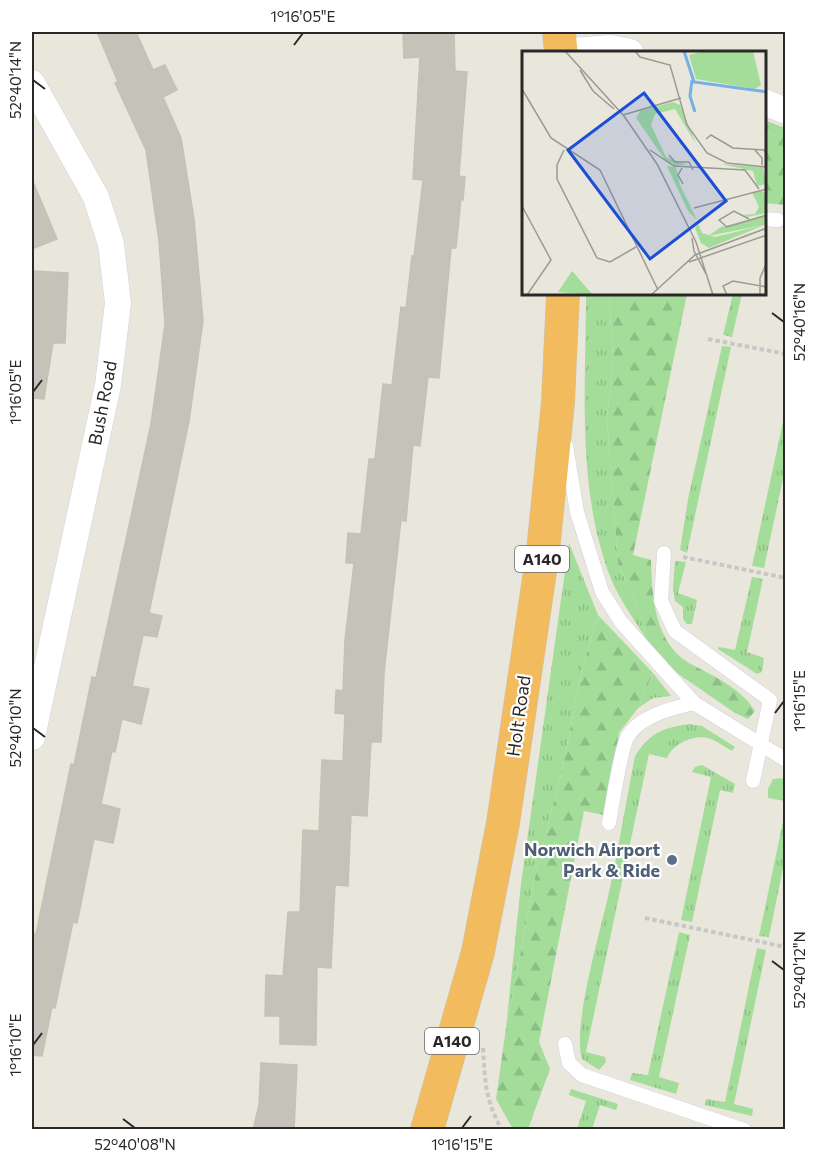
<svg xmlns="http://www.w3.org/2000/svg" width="817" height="1161" font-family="Commissioner,sans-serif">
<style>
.grass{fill:url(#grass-tufts)}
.forest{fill:url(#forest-firs)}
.building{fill:#c5c2ba;stroke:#c4c2b5;stroke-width:1.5}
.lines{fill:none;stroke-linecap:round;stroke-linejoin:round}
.lane-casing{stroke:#d0d0e0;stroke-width:15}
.street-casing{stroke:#d0d0e0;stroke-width:27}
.highway-casing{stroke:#c7c7c7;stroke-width:34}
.path{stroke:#c7c7c7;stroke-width:4;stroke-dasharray:4.5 3;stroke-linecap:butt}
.lane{stroke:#fff;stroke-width:14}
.street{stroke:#fff;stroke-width:26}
.highway{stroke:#f2bb5d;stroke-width:33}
.ticks{fill:none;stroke:#282828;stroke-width:2}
.service-dot{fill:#5c6f8a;stroke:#fff;stroke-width:2}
.labels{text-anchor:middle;stroke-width:4.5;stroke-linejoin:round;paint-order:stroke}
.shield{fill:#fff;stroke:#686868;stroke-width:1.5}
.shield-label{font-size:16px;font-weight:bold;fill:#282828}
.street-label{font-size:18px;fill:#282828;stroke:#fff}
.service-label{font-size:18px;font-weight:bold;fill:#4e5e75;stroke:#fff;text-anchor:end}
.inset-river{fill:none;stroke:#74b1e5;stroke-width:3}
.inset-road{fill:none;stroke:#9c9a93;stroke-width:1.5}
.view{fill:#1d4ed8;fill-opacity:0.15;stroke:#1d4ed8;stroke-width:3}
.inset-edge{fill:none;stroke:#282828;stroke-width:3}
.neatline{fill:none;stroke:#282828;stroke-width:2}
.ticks-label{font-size:15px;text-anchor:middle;fill:#282828}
</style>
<defs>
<pattern id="grass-tufts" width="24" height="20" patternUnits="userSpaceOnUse" patternTransform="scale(1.5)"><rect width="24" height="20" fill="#a4dd9a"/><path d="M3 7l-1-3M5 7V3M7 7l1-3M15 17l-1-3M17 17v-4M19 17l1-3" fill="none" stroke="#8dbe85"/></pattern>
<pattern id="forest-firs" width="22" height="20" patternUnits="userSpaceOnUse" patternTransform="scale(1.5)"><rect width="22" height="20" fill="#a4dd9a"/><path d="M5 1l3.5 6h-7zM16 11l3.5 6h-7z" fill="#8dbe85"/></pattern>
</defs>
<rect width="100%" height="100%" fill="#e9e6db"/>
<!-- grass -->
<g class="grass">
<polygon points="764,120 785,128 785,139 765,131"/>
<path d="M586,294h23l4,66 -6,58 11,146 19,40 11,38c-12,-20 -28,-41 -37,-63 -35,-90 -25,-190 -25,-285z"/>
<polygon points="733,294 742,294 732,337 723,335"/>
<polygon points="722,346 731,347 687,553 680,550 688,499"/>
<polygon points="785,412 785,469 764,568 752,566"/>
<polygon points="569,543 598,615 582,669 563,766 536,872 506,1028 521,884"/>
<polygon points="675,561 686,562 678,593 697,600 692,624 687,624 683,619 683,607 675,601 673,587"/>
<polygon points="752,577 763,579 747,652 764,658 762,672 757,674 718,649 719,647 735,650"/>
<polygon points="653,673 671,696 653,698 638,708"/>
<path d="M689,724l13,2 33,21 -3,4c-7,-4 -14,-9 -21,-12 -15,-6 -38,4 -44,19l-18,-4 -63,298 19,5 1,5 -7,8 -17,-11c-10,-34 19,-129 27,-167 10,-45 17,-91 26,-136 15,-23 27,-28 54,-32z"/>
<polygon points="702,765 735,784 733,793 720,790 692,922 681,920 711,777 692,772 695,767"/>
<polygon points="785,778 785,801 768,798 768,789 773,779"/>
<polygon points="785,812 785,858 769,937 759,936"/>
<polygon points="679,932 690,935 659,1077 679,1083 676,1094 630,1080 632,1073 648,1075"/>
<polygon points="757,948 766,950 734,1104 753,1109 752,1116 705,1105 706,1099 725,1102"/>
<polygon points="571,1089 618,1104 616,1110 600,1105 592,1129 577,1129 586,1101 569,1095"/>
</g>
<!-- forest -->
<g class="forest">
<polygon points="765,131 785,139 785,205 765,203"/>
<path d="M609,294h78l-54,261 18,5c1,35 3,82 38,103 24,13 51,24 66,48l-7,8 -13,-6 -61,-42 -26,-29 -11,-38 -19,-40 -11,-146 6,-58z"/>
<polygon points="598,615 653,673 638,708 619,733 604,815 584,811 539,1042 550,1069 528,1129 513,1129 496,1099 506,1028 536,872 563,766 582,669"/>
</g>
<!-- building -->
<g class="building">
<polygon points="97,32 136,32 153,70 165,65 177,90 163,97 181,138 194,219 203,321 189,421 149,613 162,616 157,637 143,635 132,686 149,689 141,724 122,719 115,752 112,751 101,804 120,809 113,843 94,839 77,923 73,922 55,1008 52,1007 42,1056 32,1055 32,933 36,934 71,764 74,765 92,677 96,678 151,424 165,324 159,241 146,150 115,83 118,82"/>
<polygon points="403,32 454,32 455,71 467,72 459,176 465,177 463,200 461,199 456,248 451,248 439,378 428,377 420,446 413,445 406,521 401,520 384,673 381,742 371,742 367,816 351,815 348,886 335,885 331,968 317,967 316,1045 280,1044 280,1016 265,1016 266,975 283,976 288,912 300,912 303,830 319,831 322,760 343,761 345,714 335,713 336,690 343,691 345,640 354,563 346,563 348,533 361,534 369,459 375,459 383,384 392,385 401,307 406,308 412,256 414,256 423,180 413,179 420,57 404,58"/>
<polygon points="32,179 57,239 32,249"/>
<polygon points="32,271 68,273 65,343 53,343 44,399 32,398"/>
<polygon points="261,1063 297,1065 294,1130 253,1130 259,1105"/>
</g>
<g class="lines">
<defs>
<g id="lane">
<polyline points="764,219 778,220"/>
<polyline points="566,446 577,512 602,592 621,622 694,703 786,760"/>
<polyline points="664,553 661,601 675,631 770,700 753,781"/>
<path d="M609,823c3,-16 12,-77 19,-87 12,-20 44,-28 66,-33"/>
<polyline points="565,1044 569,1063 582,1075 744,1130"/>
</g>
<g id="street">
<polyline points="561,52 610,48 630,52"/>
<polyline points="32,83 96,197 111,244 118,303 108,385 32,737"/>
<polyline points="764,102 786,111"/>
</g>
<g id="highway">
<polyline points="559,32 561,52"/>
<polyline points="427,1130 478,952 503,823 543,551 558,402 563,294"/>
</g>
</defs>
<!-- lane casing -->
<use href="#lane" class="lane-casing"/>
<!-- street casing -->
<use href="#street" class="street-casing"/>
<!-- highway casing -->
<use href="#highway" class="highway-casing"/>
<!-- path -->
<g class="path">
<polyline points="708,339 786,354"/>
<polyline points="683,557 786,578"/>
<polyline points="645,918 786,947"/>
<path d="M483,1048c2,33 2,52 19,82"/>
</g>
<!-- lane -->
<use href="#lane" class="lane"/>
<!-- street -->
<use href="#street" class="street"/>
<!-- highway -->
<use href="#highway" class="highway"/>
</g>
<!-- ticks -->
<path class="ticks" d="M294,45l9,-12M33,80l12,9M772,313l12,9M33,392l9,-12M775,713l9,-12M33,728l12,9M772,961l12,9M33,1045l9,-12M123,1119l12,9M462,1128l9,-12"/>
<!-- markers -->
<circle class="service-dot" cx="672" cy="860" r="6"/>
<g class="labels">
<!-- shield labels -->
<g class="shield">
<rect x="515" y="546" width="54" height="26" rx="4.5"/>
<rect x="425" y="1028" width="54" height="26" rx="4.5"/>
</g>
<g class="shield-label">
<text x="542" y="565">A140</text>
<text x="452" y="1047">A140</text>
</g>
<!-- street labels -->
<g class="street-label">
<text transform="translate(103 403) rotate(-79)" y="6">Bush Road</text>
<text transform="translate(519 716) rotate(-82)" y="6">Holt Road</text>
</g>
<!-- service labels -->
<g class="service-label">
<text x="660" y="856">Norwich Airport<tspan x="660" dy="21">Park &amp; Ride</tspan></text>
</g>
</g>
<!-- overview -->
<g transform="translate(522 51)">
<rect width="244" height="244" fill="#e9e6db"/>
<path d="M182,0h49l8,34 -6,4 -59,-10 -7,-24zM199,113l42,3 3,17 -9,2 -4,-15zM240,140l5,4 -1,18 -19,4 -4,-2 12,-1 4,-7 -7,-15zM241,165l3,2 -2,7 -56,11 13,-9z" fill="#a4dd9a"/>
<path d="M151,51l7,3 16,39 -21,-35 -20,5 -4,11 15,32 22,8h-14l-9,-5 -29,-42 4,-7zM145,115l9,1 4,18 17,35 -9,-9zM176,172l4,10 13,4 49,-12 -55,23 -8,-5 -6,-15zM50,220l21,24 -35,-3z" fill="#a4dd9a"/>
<path class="inset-river" d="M162,0l10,31 73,10M170,29l-2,16 5,16"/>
<path class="inset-road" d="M43,0l59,65 33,48 39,78 17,53M113,0l5,6 30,8 17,60 20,28 20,10 40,4M58,19l13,21 21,18M0,38l29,49 49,32 58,120M101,64l58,-17M184,88l5,-4 22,13 31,2 3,5M232,98l8,9v7M42,99l-7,15v14l40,79 13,4 26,-15M128,99l24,16 71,4 14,19M147,104l6,7h14l4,8M160,117l-4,7 5,9M0,155l29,54 -24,35M172,157l73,-19M227,168l-15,-8 -15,9 8,7 40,-12M170,187l2,13 12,23M167,211l78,-27M129,244l44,-40 72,-27M205,244l-4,-9 10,-5 34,6M238,244v-17l7,-16"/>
<path class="view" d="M122,42l82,108 -76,58 -82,-109z"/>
<rect width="244" height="244" class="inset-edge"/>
</g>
<!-- border -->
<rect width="817" height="1161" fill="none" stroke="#ffffff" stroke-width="66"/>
<rect x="33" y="33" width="751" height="1095" class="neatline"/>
<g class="ticks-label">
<text x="303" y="22">1°16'05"E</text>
<text transform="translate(16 80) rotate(-90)" y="5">52°40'14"N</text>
<text transform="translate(800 322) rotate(-90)" y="5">52°40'16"N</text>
<text transform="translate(16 392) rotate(-90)" y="5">1°16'05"E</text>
<text transform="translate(800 701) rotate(-90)" y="5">1°16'15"E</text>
<text transform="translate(16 728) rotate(-90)" y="5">52°40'10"N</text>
<text transform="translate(800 970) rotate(-90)" y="5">52°40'12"N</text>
<text transform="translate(16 1045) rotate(-90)" y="5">1°16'10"E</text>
<text x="135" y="1150">52°40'08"N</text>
<text x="462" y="1150">1°16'15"E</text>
</g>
</svg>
